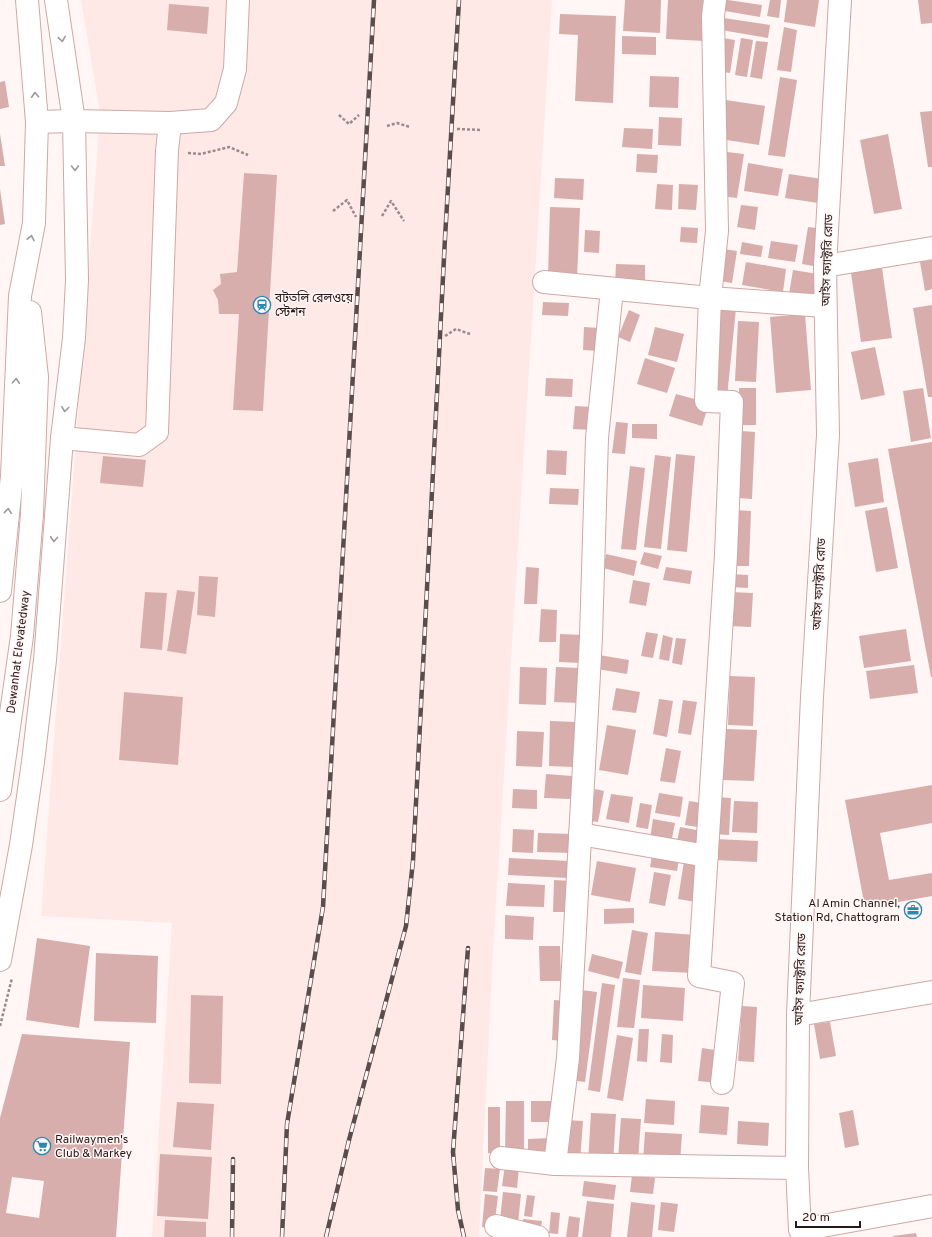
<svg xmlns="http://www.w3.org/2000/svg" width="932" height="1237" font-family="Overpass,'Noto Sans Bengali',sans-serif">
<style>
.built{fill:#fee9e7;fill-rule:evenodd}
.building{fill:#d7aeac;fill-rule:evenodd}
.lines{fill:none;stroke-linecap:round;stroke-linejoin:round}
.minor-casing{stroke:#d0a7a5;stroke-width:24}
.major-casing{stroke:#d0a7a5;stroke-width:24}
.path{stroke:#988c8b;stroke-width:2.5;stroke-dasharray:3 2;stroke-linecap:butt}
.minor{stroke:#fff;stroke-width:22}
.major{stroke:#fff;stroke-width:22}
.rail-casing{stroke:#5a4c4b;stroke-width:4.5}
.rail{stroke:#fff6f5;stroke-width:3;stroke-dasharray:9;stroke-linecap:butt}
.oneway{stroke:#9f9898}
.labels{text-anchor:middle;stroke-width:3;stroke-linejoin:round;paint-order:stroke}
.street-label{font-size:12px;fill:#291a19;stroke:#fff6f5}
.poi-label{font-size:12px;fill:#291a19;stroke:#fff6f5;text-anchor:start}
</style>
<rect width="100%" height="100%" fill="#fff6f5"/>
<!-- built -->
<path class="built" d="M81,0h471l-59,951 -14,286h-327l20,-314 -131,-7 59,-803zM244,173l32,2 -13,236 -30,-1 6,-96h-20l-1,-14 3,-16 -1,-10 17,-2zM199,576l19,1 -3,40 -18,-2zM177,590l18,2 -28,59zM145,592l22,1 -5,57 -22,-2zM124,692l59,5 -5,68 -59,-5z"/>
<!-- building -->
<g class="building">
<polygon points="625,0 661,0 660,33 623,31"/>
<polygon points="668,0 705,0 704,41 666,39"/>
<polygon points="720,0 728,0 762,5 760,17 719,10"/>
<polygon points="770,0 781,0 779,18 767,16"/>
<polygon points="787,0 819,0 815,27 784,22"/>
<polygon points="918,0 932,0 932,23 921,24"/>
<polygon points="169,4 209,7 207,34 167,30"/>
<polygon points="560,14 616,16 613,103 575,101 578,35 559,34"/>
<polygon points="717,17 770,25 768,38 715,29"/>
<polygon points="784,27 797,30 791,72 777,70"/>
<polygon points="622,36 656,37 656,55 622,54"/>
<polygon points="723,38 735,40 730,73 718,71"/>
<polygon points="741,38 753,40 747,77 735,75"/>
<polygon points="756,41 768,42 762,79 750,77"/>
<polygon points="650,76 679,77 678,108 649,107"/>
<polygon points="780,77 797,80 785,157 768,155"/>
<polygon points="5,81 9,107 0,109 0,82"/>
<polygon points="726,100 765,106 759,145 720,139"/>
<polygon points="932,111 932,167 928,167 920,112"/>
<polygon points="659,117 682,118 681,146 658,145"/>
<polygon points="624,128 653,129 652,149 622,147"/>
<polygon points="0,134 5,166 0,166"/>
<polygon points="888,134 902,209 874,214 860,140"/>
<polygon points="727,152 744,154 737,198 720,196"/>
<polygon points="637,154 658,155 657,173 636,172"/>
<polygon points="748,163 783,169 778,196 744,191"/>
<polygon points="244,173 277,175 263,411 233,410 239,314 219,314 218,300 213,290 221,284 220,274 237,272"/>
<polygon points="789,174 822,179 818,203 785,198"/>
<polygon points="555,178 584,179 583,200 554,198"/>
<polygon points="657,184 673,185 672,210 655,209"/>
<polygon points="679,184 698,185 696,210 678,209"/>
<polygon points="0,189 5,224 0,225"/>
<polygon points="741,205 758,207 755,230 737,227"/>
<polygon points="550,207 580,208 577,279 548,277"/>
<polygon points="681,227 698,228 697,243 680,242"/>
<polygon points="808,227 825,229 819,267 802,264"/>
<polygon points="585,230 600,231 599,253 584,252"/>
<polygon points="771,241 798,245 795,262 768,258"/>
<polygon points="742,242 763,246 761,257 740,254"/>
<polygon points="724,249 737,251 732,283 719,281"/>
<polygon points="932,254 932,289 925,291 919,256"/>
<polygon points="746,262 786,269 783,292 742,285"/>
<polygon points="616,264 645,265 645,285 615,284"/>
<polygon points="882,268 892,338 861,342 851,273"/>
<polygon points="793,270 818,274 814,298 789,294"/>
<polygon points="543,302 569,303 568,316 542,315"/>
<polygon points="932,305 932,397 928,397 913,308"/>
<polygon points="717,307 736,309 727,397 707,395"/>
<polygon points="629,310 640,315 630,342 618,337"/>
<polygon points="805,314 811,390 776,393 770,317"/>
<polygon points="738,321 759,322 756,382 735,381"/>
<polygon points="584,327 600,328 599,351 583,350"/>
<polygon points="655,327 684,334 677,362 648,355"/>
<polygon points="875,347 885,395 861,400 851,352"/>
<polygon points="645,358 675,368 667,393 637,384"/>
<polygon points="546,378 573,379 572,397 545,396"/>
<rect x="739" y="388" width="17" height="37"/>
<polygon points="923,388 931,438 911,442 903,391"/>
<polygon points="676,394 709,403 702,426 669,416"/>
<polygon points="575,406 593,407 592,430 573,429"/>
<polygon points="616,422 628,423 625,454 612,453"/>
<polygon points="632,424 657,424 657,439 632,438"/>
<polygon points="741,431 755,432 752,499 738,498"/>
<polygon points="932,442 932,677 931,677 888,449"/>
<polygon points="547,450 567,451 566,475 546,474"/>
<polygon points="676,454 695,456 687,552 667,550"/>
<polygon points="655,455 671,457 661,549 644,547"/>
<polygon points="103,456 146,460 143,487 100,483"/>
<polygon points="878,458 884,502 855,507 848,463"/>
<polygon points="630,466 645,468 636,550 621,549"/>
<polygon points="550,488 579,489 578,505 549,504"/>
<polygon points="887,507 898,568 876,572 865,511"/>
<polygon points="735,510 751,511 749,566 732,566"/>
<polygon points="644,552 662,556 658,569 640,564"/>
<polygon points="606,554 637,561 634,576 603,568"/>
<polygon points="526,567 539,568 537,604 524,604"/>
<polygon points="666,567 692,571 690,584 663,580"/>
<polygon points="730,574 748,575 748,588 730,587"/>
<polygon points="199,576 218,577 215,617 197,615"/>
<polygon points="633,580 650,583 646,606 629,603"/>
<polygon points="177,590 195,592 186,654 167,651"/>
<polygon points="145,592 167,593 162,650 140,648"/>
<polygon points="730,592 753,593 751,627 729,626"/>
<polygon points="541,609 557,610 556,642 539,642"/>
<polygon points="906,629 911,661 864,668 859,636"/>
<polygon points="646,632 658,634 653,658 641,656"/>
<polygon points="560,634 583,635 582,663 559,662"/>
<polygon points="663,635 673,638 669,661 659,659"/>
<polygon points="676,638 686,639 682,665 672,663"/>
<polygon points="599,655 629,660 627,674 597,669"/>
<polygon points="914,665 918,693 870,699 866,671"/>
<polygon points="520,667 547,668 546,705 519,704"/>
<polygon points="556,667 581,668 580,703 554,702"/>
<polygon points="730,676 755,677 753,726 728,725"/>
<polygon points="616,688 640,692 636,713 612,710"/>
<polygon points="124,692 183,697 178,765 119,760"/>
<polygon points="659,699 673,701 667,737 653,734"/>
<polygon points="683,700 697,702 691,735 678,733"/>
<polygon points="550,721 576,722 574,767 549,766"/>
<polygon points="607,725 636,730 628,775 599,770"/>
<polygon points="726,729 757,730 754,781 723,780"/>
<polygon points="517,731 544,732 542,767 516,766"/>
<polygon points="666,748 681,751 675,783 660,781"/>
<polygon points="546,774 572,776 571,799 544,798"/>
<polygon points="932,785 932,823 880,833 889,880 932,873 932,896 865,908 845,800"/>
<polygon points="513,789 537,790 537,809 512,808"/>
<polygon points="595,789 604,791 598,822 590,821"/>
<polygon points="659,793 683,797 680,817 655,813"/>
<polygon points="611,794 633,797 629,823 606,819"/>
<polygon points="716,797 731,798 729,835 714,834"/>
<polygon points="689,801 708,804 704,828 685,825"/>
<polygon points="734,801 758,802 757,833 732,832"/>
<polygon points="640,803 652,805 648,829 636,827"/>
<polygon points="653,819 675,823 671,843 650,839"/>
<polygon points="680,827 702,831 700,846 677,841"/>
<polygon points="513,829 534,830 533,853 512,852"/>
<polygon points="538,833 574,834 574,853 537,852"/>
<polygon points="715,839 758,841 757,862 714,860"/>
<polygon points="653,849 680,854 677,871 650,867"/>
<polygon points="685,855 704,859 696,902 678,899"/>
<polygon points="509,858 569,861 568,878 508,875"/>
<polygon points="597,861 636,868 630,902 591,895"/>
<polygon points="654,872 671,875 665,906 649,903"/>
<polygon points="554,880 573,881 571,912 553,912"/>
<polygon points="508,883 545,885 544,907 506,906"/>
<polygon points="634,908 634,923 604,924 604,909"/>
<polygon points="505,915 534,917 533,940 505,939"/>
<polygon points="632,930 648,933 641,975 625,972"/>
<polygon points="655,932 696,935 693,973 652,971"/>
<polygon points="37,938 90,946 79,1028 26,1020"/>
<polygon points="539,946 560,946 561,981 540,981"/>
<polygon points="96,953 158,956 156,1023 94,1021"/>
<polygon points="592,954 623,962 619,979 588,971"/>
<polygon points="623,978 640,980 634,1028 617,1027"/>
<polygon points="602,983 615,985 600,1092 588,1090"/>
<polygon points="643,985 685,988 683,1021 641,1018"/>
<polygon points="581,990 597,992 585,1082 568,1080"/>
<polygon points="191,995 223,996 221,1084 189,1083"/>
<polygon points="554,1000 565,1001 563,1041 552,1040"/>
<polygon points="742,1006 757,1007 754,1062 738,1061"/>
<polygon points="830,1022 836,1056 820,1059 814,1024"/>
<polygon points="639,1029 649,1029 647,1062 637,1061"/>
<path d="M22,1034l108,8 -14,195h-116v-119zM12,1177l32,4 -5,37 -33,-5z"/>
<polygon points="662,1034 673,1035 672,1063 660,1062"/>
<polygon points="617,1035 633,1038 623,1101 607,1098"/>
<polygon points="702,1048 721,1051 718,1083 698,1081"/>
<polygon points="646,1099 675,1101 674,1125 644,1123"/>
<polygon points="506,1101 524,1101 524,1154 505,1154"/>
<rect x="531" y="1101" width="22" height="21"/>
<polygon points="177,1102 214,1104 211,1150 173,1147"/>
<polygon points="701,1105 729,1107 727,1135 699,1133"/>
<polygon points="488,1107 500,1107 500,1154 488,1153"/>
<polygon points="853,1110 859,1145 845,1148 839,1113"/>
<polygon points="591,1113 616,1114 613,1163 588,1162"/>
<polygon points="621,1118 641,1119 638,1161 618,1159"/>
<polygon points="565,1120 583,1121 580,1162 563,1161"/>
<polygon points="738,1121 769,1123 768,1146 737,1144"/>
<polygon points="645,1132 682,1134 680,1163 643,1161"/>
<polygon points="551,1138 551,1155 528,1156 528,1139"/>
<polygon points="160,1154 212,1157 208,1219 157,1216"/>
<polygon points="505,1165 519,1167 517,1188 502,1186"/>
<polygon points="485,1168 500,1169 497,1192 483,1191"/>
<polygon points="632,1175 655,1178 653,1194 630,1192"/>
<polygon points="584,1181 616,1185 614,1200 582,1196"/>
<polygon points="503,1192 521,1194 518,1223 500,1220"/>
<polygon points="485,1194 498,1196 494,1228 482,1227"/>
<polygon points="527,1195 535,1196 532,1217 524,1216"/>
<polygon points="587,1201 614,1204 611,1237 582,1237"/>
<polygon points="631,1202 655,1205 652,1237 627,1237"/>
<polygon points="661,1202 678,1204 674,1232 658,1230"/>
<polygon points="551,1212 560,1213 558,1234 549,1233"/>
<polygon points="569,1216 580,1218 578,1237 566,1237"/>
<polygon points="523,1219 542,1221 541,1228 522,1226"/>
<polygon points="165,1220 206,1222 206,1237 164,1237"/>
<polygon points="916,1233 917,1237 893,1237 893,1236"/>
</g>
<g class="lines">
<defs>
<g id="minor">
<polyline points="715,0 713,16 717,231 710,298 706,401 732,402 726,555 699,976 733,983 722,1083"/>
<polyline points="840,0 825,266 828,435 812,697 798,1015 797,1168 800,1230 932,1206"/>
<polyline points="37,122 74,121 170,123 211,120 226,103 235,69 238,0"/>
<polyline points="825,266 932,248"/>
<polyline points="544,282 710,298 825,306"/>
<polyline points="62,438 139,445 157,432 167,151 170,123"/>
<polyline points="580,834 707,856"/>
<polyline points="798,1015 932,992"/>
<polyline points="501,1158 555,1164 797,1168"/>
<polyline points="555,1164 568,1058 591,637 597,438 612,289"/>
<polyline points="496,1226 538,1237"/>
</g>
<g id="major">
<polyline points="0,591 12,476 20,296 34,223 37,122 27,0"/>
<polyline points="0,790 22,636 32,514 37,377 30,312"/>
<polyline points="0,960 21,845 33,762 45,660 62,438 74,338 77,280 74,121 56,0"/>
</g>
</defs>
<!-- minor casing -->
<use href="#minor" class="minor-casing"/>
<!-- major casing -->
<use href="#major" class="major-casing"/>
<!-- path -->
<g class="path">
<polyline points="339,115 349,124 359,115"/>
<polyline points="387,126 397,123 410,127"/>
<polyline points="457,129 482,130"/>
<polyline points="188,153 201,154 229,147 248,155"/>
<polyline points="333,211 347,200 356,217"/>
<polyline points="382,216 391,201 404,221"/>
<polyline points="445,336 456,329 470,334"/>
<polyline points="0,1026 12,978"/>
</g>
<!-- minor -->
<use href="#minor" class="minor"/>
<!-- major -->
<use href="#major" class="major"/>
<defs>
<g id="rail">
<polyline points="232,1237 233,1159"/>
<polyline points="282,1237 287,1124 323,907 374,0"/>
<polyline points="326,1237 349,1140 406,926 413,861 445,238 459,0"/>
<polyline points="464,1237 458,1210 453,1152 468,948"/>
</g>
</defs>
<!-- rail casing -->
<use href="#rail" class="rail-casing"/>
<!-- rail -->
<use href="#rail" class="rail"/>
</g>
<!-- one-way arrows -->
<defs><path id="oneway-chevron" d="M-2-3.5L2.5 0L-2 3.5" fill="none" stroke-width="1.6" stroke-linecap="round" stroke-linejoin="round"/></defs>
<g class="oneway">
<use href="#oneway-chevron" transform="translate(62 39) rotate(81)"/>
<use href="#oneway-chevron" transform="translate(35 95) rotate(-94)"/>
<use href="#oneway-chevron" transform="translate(75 168) rotate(89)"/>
<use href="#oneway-chevron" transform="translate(31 238) rotate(-78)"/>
<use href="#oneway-chevron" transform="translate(16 381) rotate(-87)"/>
<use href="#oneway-chevron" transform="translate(65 409) rotate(97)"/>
<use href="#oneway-chevron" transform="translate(8 511) rotate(-84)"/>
<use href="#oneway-chevron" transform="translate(54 539) rotate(94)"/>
</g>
<!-- icons -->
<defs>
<symbol id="station-ring" viewBox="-11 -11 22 22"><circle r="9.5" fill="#fff6f5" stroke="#2689b3" stroke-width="1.5"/><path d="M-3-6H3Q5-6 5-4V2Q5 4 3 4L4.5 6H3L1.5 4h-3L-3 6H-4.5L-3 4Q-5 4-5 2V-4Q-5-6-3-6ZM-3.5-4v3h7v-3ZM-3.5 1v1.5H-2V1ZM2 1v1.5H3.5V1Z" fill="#2689b3"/></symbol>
<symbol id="office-ring" viewBox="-11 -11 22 22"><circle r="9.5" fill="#fff6f5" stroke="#2689b3" stroke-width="1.5"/><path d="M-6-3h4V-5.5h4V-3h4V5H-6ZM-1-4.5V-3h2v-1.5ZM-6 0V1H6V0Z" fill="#2689b3"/></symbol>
<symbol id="supermarket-ring" viewBox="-11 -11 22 22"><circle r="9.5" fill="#fff6f5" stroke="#2689b3" stroke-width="1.5"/><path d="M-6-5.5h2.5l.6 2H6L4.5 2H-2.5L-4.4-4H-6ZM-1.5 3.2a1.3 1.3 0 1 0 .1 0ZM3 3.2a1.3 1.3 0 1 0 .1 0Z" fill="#2689b3"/></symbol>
</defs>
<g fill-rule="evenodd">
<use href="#station-ring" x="252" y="295" width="20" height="20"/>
<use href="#office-ring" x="903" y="900" width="20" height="20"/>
<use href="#supermarket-ring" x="32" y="1136" width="20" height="20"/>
</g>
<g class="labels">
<!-- street labels -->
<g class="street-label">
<text transform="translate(827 260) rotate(-88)" y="4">আইস ফ্যাক্টরি রোড</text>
<text transform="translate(819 584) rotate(-87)" y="4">আইস ফ্যাক্টরি রোড</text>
<text transform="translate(18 652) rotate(-83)" y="4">Dewanhat Elevatedway</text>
<text transform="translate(800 979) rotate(-88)" y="4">আইস ফ্যাক্টরি রোড</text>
</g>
<!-- poi labels -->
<g class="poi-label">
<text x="275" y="302">বটতলি রেলওয়ে<tspan x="275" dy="14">স্টেশন</tspan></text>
<text x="900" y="907" text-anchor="end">Al Amin Channel,<tspan x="900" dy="14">Station Rd, Chattogram</tspan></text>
<text x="55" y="1143">Railwaymen's<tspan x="55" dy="14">Club &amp; Markey</tspan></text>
</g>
</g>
<!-- scale -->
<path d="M796 1221v6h64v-6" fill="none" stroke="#291a19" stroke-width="2"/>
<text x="802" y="1221" font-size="12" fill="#291a19" stroke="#fff6f5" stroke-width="3" paint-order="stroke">20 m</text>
</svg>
